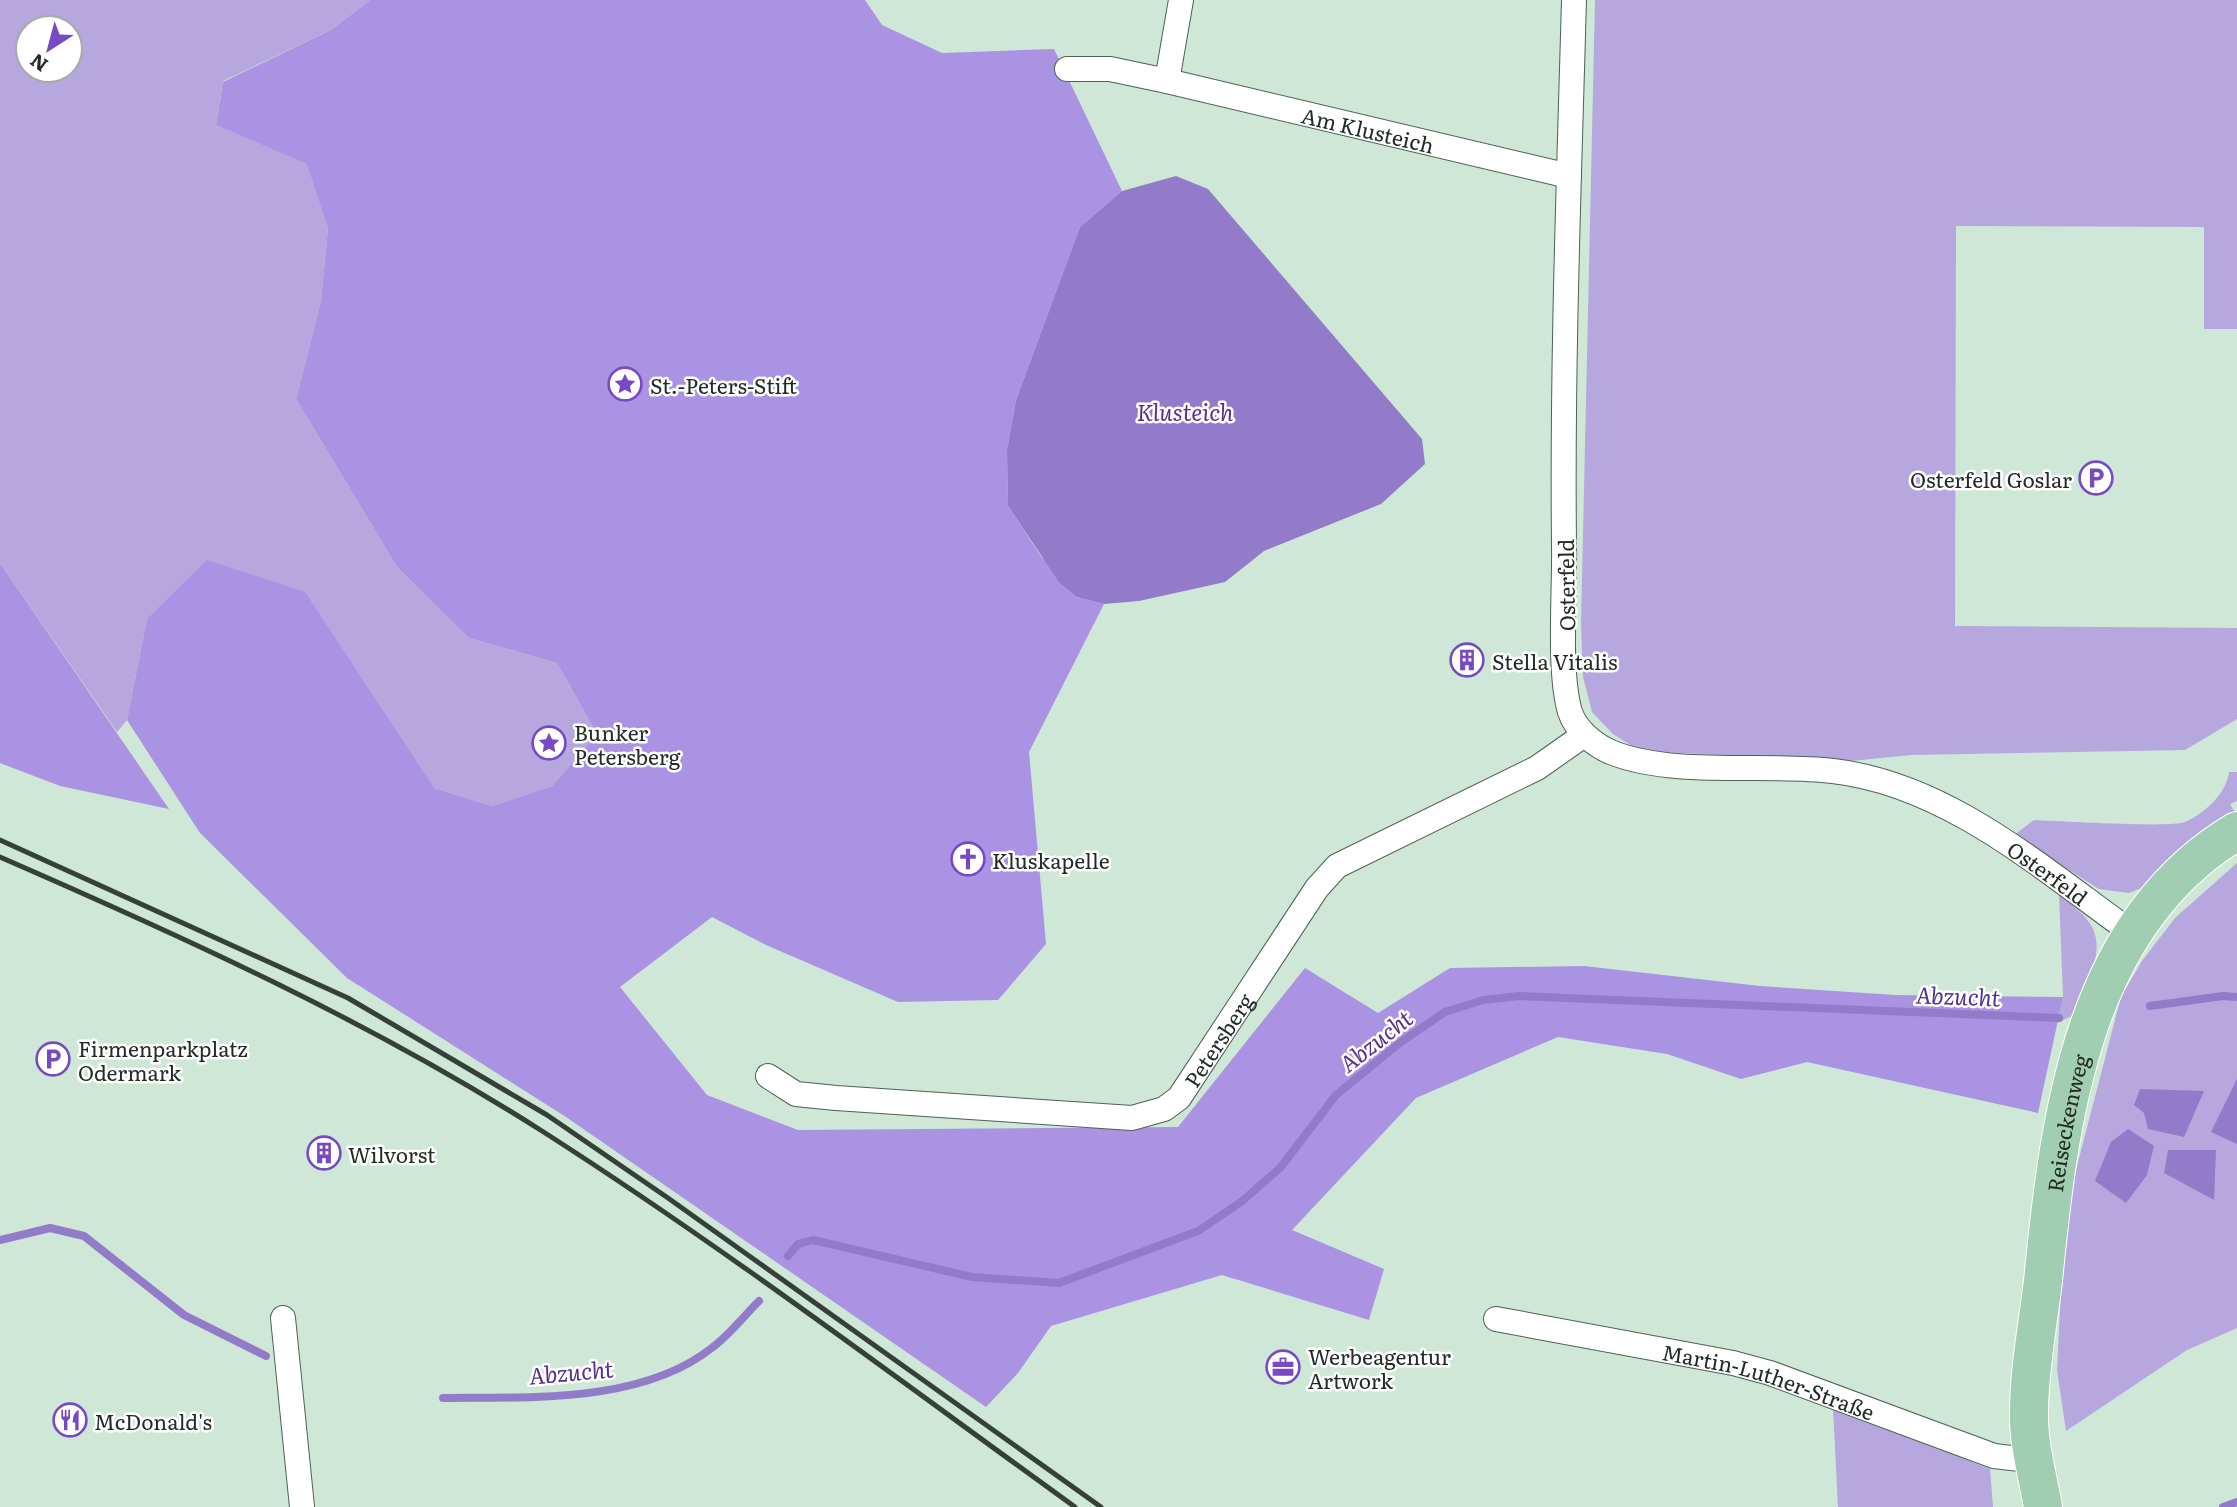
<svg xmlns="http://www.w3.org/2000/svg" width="2237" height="1507" font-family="Literata,serif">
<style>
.green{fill:#b6a7df;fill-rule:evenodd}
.forest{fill:#ab93e3}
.water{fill:#927bc8}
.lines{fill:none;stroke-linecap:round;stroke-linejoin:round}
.stream{stroke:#927bc8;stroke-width:8}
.minor-casing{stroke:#4d6154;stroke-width:26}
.primary-casing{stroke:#fff;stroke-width:40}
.minor{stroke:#fff;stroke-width:24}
.primary{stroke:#a1ceb3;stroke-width:38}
.rail{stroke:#354039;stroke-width:5}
.labels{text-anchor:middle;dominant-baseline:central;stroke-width:5;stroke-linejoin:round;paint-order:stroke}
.street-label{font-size:21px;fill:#222b25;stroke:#fff}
.poi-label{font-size:21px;fill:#222b25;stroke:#fff;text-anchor:start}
.water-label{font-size:23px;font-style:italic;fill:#55328f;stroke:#fff}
</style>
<rect width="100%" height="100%" fill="#cee7d6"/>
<path class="green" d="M0,0H370L331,30L223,81L216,125L308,164L328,228L321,301L296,399L397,567L469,638L557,663L597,734L552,786L492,806L434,788L147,619L127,720L117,732L0,563ZM28,28H70V70H28Z
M1595,0H2237V329H2204V227L1956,226L1955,626L2237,628V719L2185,750L1911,755L1851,761L1640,751L1613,734L1592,712L1583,677L1581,624Z
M2229,772H2237V801L2230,804L2236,814L2152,884L2129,893L2099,889L2014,835L2034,820C2057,821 2173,828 2185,822C2204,814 2227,793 2229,772Z
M2237,863V1328L2187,1350L2066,1431L2057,1370L2065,1212L2121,997L2142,961L2175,918Z
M2059,895C2069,903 2081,911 2088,921C2110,948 2084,988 2074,1015L2057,1023L2063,997Z
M1833,1407L1990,1469L1993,1507H1838Z"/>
<path class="forest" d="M370,0H865L882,25L942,53L1054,49L1122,191L1080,227L1016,400L1007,450L1008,506L1040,555L1077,597L1104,604L1029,752L1046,944L998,1000L898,1002L766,945L712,917L620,987L707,1095L798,1130L1178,1127L1305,968L1378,1013L1450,968L1584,966L1760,986L1895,995L2063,997L2038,1113L1807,1062L1741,1079L1667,1054L1558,1037L1416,1098L1292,1230L1384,1269L1369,1320L1222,1275L1051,1326L1018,1373L986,1407L566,1117L347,978L200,833L127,720L147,619L207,560L305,592L434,788L492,806L552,786L597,734L557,663L469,638L397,567L296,399L321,301L328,228L307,164L216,125L223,82L331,30Z
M0,563L169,809L60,786L0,763Z"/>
<path class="water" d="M1176,176L1208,189L1422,439L1425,464L1381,504L1264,551L1225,582L1139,601L1104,604L1077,597L1059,582L1008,506L1007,450L1016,400L1080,227L1122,191Z
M2237,1079V1144L2211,1132Z
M2140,1089L2204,1091L2184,1137L2148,1129L2144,1113L2134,1105Z
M2128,1129L2154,1146L2147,1175L2126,1203L2095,1181L2111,1142Z
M2168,1150H2216L2214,1200L2164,1173Z"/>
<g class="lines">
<path class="stream" d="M2150,1006L2223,996L2237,997
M0,1240L50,1228L84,1236L184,1315L266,1356
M788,1256L798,1244L813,1240L972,1277L1059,1283L1198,1231L1241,1202L1280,1168L1336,1095L1401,1042L1445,1012L1483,1000L1519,996L2059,1018
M443,1398C529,1397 642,1404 713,1347C730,1334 744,1316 759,1301
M2223,1507L2237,1502"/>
<defs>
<g id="minor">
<path id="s1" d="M1574,0C1569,181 1562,363 1564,545C1565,590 1558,671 1570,712C1576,730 1595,746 1613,753C1676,777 1765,763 1833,771C1947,784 2041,868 2131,932"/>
<path id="s2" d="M1067,69H1110L1167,81L1569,176"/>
<path d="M1167,81L1181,0"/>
<path id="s3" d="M768,1076L796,1094L836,1098L1132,1118L1164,1109L1179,1098L1317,888L1337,866L1537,768L1584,735"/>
<path d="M283,1318L302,1507"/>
<path id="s4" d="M1496,1319L1733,1363L1770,1373L1994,1456L2036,1461"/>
</g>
<g id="primary">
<path id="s5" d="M2043,1507C2038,1477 2028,1443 2029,1412C2029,1369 2038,1324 2043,1281C2059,1118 2082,923 2237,831"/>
</g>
</defs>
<use href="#minor" class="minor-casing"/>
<use href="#primary" class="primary-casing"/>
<use href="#minor" class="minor"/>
<use href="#primary" class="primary"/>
<path class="rail" d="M0,840L348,998L547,1115L668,1198L1101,1507
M0,857C186,938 371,1022 542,1131C725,1248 899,1380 1075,1507"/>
</g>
<defs>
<symbol id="sight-ring" viewBox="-11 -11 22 22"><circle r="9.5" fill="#fff" stroke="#774ac3" stroke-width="1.5"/><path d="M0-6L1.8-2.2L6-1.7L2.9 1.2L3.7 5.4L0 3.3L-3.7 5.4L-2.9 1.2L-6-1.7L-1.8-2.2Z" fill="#774ac3"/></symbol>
<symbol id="parking-ring" viewBox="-11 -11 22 22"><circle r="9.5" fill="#fff" stroke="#774ac3" stroke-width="1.5"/><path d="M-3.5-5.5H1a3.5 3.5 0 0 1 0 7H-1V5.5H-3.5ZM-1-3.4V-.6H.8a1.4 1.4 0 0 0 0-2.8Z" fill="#774ac3"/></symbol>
<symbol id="building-ring" viewBox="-11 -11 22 22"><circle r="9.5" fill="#fff" stroke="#774ac3" stroke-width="1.5"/><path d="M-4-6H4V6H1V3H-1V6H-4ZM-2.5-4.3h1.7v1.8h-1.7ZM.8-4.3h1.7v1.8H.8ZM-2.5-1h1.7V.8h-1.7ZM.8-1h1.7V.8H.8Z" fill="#774ac3"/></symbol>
<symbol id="church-ring" viewBox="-11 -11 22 22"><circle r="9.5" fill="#fff" stroke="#774ac3" stroke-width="1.5"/><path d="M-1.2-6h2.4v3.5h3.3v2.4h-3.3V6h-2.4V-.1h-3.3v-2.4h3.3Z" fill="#774ac3"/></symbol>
<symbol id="office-ring" viewBox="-11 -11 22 22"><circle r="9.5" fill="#fff" stroke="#774ac3" stroke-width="1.5"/><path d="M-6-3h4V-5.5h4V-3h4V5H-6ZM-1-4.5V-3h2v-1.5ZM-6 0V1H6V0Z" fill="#774ac3"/></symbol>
<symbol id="restaurant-ring" viewBox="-11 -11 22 22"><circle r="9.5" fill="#fff" stroke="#774ac3" stroke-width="1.5"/><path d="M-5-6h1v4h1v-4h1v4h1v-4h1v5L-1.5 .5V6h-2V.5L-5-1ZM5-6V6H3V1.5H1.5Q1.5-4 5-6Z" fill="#774ac3"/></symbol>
</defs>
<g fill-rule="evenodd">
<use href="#sight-ring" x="606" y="365" width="38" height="38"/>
<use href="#parking-ring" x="2077" y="459" width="38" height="38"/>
<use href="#building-ring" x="1448" y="641" width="38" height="38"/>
<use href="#sight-ring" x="530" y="724" width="38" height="38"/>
<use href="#church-ring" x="949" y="840" width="38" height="38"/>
<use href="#parking-ring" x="34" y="1040" width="38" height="38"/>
<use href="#building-ring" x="305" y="1134" width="38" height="38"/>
<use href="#office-ring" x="1264" y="1348" width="38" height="38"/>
<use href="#restaurant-ring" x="51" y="1401" width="38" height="38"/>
</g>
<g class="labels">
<g class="street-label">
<text stroke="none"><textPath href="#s2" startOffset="308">Am Klusteich</textPath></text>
<text transform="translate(1565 585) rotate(-91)">Osterfeld</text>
<text stroke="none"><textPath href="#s1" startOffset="1236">Osterfeld</textPath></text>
<text stroke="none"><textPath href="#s3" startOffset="492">Petersberg</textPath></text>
<text stroke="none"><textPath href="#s5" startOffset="388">Reiseckenweg</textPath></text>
<text stroke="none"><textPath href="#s4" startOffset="280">Martin-Luther-Straße</textPath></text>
</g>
<g class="poi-label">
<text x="650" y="384">St.-Peters-Stift</text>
<text x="2072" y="478" text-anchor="end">Osterfeld Goslar</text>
<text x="1492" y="660">Stella Vitalis</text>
<text x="574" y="731">Bunker<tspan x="574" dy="24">Petersberg</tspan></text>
<text x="992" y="859">Kluskapelle</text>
<text x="78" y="1047">Firmenparkplatz<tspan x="78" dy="24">Odermark</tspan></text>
<text x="348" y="1153">Wilvorst</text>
<text x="1308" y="1355">Werbeagentur<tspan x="1308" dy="24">Artwork</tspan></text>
<text x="94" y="1420">McDonald's</text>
</g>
<g class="water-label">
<text x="1185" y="411">Klusteich</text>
<text transform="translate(1958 995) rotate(2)">Abzucht</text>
<text transform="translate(1375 1040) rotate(-38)">Abzucht</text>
<text transform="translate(571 1371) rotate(-5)">Abzucht</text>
</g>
</g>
<g transform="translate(49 49) rotate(216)"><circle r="33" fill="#ffffff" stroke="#a7aaa8" stroke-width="2"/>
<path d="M0-5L12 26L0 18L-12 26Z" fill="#774ac3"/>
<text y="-10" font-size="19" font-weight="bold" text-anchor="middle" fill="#222b25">N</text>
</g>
</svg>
